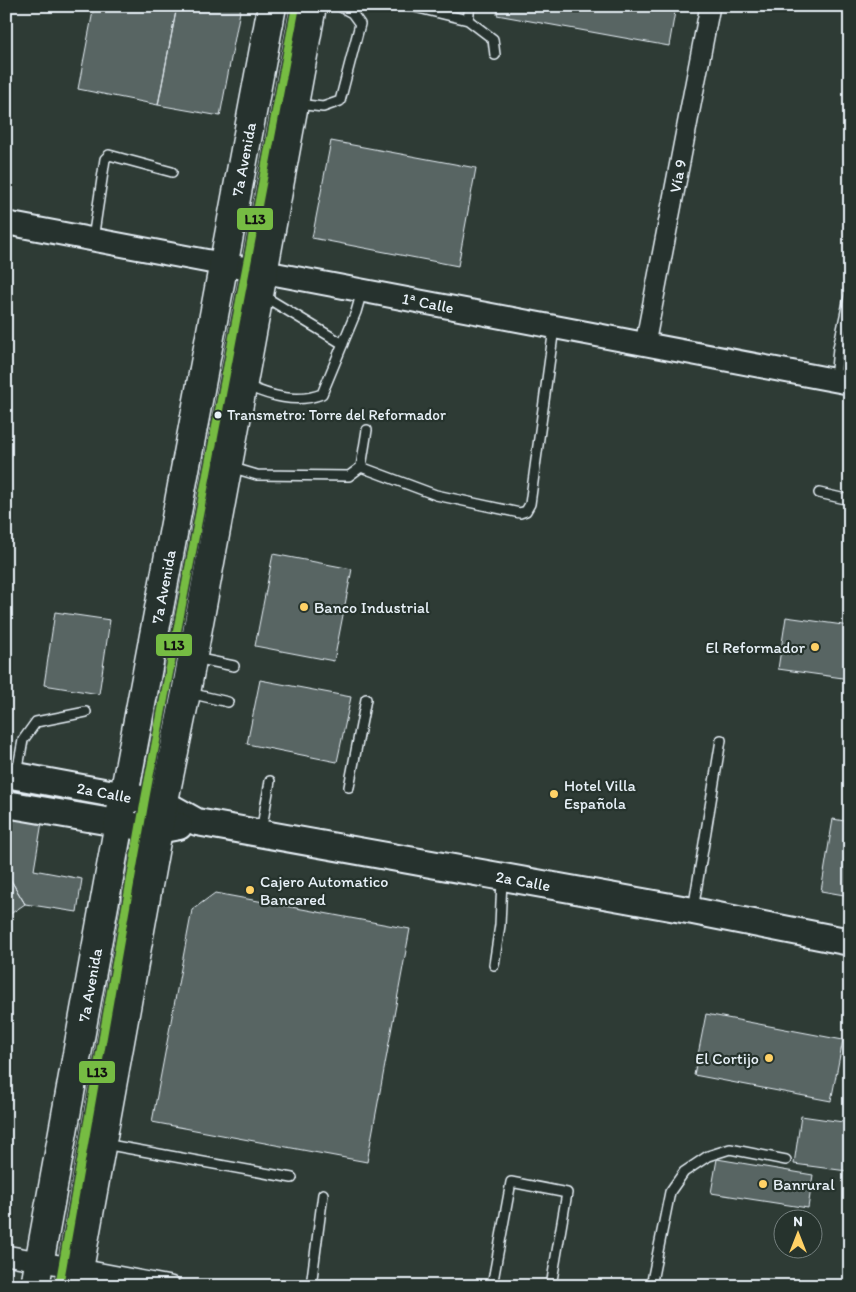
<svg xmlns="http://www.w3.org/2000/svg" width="856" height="1292" font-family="Itim,sans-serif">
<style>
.building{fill:#596563;stroke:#e8f1f8}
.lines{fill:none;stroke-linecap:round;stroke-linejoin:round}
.service-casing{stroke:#e8f1f8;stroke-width:12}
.minor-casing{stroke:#e8f1f8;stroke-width:22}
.tertiary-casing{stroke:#e8f1f8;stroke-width:26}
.secondary-casing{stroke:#e8f1f8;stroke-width:30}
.primary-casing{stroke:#e8f1f8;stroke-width:31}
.service{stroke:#26332d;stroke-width:9}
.minor{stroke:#26332d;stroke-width:19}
.tertiary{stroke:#26332d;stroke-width:22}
.secondary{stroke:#26332d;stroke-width:26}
.primary{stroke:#26332d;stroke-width:28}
.bus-1-casing{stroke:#26332d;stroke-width:11}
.bus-1{stroke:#76bc43;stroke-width:8}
.bus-dot{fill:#e8f1f8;stroke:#26332d;stroke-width:2}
.poi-dot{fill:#ffd166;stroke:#26332d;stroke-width:2}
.labels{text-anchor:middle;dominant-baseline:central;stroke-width:4.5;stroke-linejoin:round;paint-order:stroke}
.bus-label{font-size:15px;fill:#e8f1f8;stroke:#26332d;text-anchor:start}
.street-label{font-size:16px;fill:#e8f1f8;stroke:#26332d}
.poi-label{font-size:16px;fill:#e8f1f8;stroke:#26332d;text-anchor:start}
.line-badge{stroke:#26332d;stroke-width:2}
.pale-badge-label{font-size:14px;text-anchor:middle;font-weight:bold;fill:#111}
</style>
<rect width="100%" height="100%" fill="#2e3b35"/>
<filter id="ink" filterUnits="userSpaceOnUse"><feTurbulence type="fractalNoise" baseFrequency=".02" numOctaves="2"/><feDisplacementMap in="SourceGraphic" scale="10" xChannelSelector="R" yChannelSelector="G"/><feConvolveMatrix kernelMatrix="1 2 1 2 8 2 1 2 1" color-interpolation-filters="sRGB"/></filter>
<g filter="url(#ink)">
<path class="building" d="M94,6H177L158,105L78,89Z
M177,6H241L220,116L158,105Z
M498,6H676L669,46L497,15Z
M331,141L476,168L458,266L312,238Z
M273,554L352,569L334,661L255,646Z
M55,612L110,620L99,694L44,685Z
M786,617L850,626V679L778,669Z
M260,680L351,697L337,762L247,744Z
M10,817L42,822L34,870L82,879L77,912L25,904L6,872V839Z
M833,819L850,822V896L821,891Z
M6,872L25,904L6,917Z
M215,893L410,929L367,1162L152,1122L192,910Z
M706,1014L843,1040L831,1101L694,1075Z
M801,1116L850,1123L847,1171L794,1164Z
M717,1159L813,1175L808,1208L711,1193Z"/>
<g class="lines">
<defs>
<path id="service" d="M410,6L468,20L493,39L495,55
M468,20L470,6
M297,104L323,107L340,101L360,24L352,13L339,6
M93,239L105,159L109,155L172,172
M262,295L343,344
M835,380L838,348L850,293
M245,385C270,396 296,404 322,394L356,312L362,291
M230,467L257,475L349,476L361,467L367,430
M361,467L436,495L520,513L526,511L530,504L554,328
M819,493L850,500
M195,658L234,666
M189,693L228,702
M17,773L23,740L36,722L86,712
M349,787L366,699
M261,832L270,781
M693,910L721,740
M494,965L500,925L502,880
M104,1144L292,1178
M59,1286L145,799L296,6
M311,1286L323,1194
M492,1286L511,1182L567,1193L551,1286
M651,1286L670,1192L684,1172L708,1156L730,1149L786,1160"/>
<g id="minor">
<path id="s1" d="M645,344L710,6"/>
<path d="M6,1255L170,1286"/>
</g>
<path id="tertiary" d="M6,223L850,383"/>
<g id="secondary">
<path id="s2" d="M6,774L163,803L197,822L693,911L850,942"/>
<path d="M6,804L158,830L179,826"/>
</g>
<g id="primary">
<path id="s3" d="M35,1286L124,795L272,6"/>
<path d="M76,1286L158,830L186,693L312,6"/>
</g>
</defs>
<use href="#service" class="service-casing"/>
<use href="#minor" class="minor-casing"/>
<use href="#tertiary" class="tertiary-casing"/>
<use href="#secondary" class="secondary-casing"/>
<use href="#primary" class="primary-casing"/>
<use href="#service" class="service"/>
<use href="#minor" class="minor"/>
<use href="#tertiary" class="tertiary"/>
<use href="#secondary" class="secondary"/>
<use href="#primary" class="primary"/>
<defs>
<path id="bus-1" d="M59,1286L145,799L296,6"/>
</defs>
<use href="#bus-1" class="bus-1-casing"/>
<use href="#bus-1" class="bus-1"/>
</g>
</g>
<circle class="bus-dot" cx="218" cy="415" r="4.5"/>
<g class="poi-dot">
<circle cx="304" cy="607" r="5"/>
<circle cx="815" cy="647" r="5"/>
<circle cx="554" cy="794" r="5"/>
<circle cx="250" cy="890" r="5"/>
<circle cx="769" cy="1058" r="5"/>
<circle cx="763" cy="1184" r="5"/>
</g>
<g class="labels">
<g class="bus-label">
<text x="227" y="415">Transmetro: Torre del Reformador</text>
</g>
<g class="street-label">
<text stroke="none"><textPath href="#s3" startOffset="1146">7a Avenida</textPath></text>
<text stroke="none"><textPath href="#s1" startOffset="171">Vía 9</textPath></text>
<text transform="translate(428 303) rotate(11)">1ª Calle</text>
<text stroke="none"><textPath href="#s3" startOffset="711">7a Avenida</textPath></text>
<text stroke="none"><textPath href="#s2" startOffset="100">2a Calle</textPath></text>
<text stroke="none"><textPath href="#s2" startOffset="530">2a Calle</textPath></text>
<text stroke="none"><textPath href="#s3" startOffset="306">7a Avenida</textPath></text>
</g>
<g class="poi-label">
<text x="314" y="607">Banco Industrial</text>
<text x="805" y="647" text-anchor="end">El Reformador</text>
<text x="564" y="785">Hotel Villa<tspan x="564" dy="18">Española</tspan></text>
<text x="260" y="881">Cajero Automatico<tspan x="260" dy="18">Bancared</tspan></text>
<text x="759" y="1058" text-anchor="end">El Cortijo</text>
<text x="773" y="1184">Banrural</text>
</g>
</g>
<g class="line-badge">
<rect x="236" y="207" width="38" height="24" rx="5" fill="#76bc43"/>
<rect x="155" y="633" width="38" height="24" rx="5" fill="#76bc43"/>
<rect x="78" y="1060" width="38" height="24" rx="5" fill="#76bc43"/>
</g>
<g class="pale-badge-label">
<text x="255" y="224">L13</text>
<text x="174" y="650">L13</text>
<text x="97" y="1077">L13</text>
</g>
<rect width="856" height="1292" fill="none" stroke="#26332d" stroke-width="25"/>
<rect x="12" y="12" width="831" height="1267" fill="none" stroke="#e8f1f8" stroke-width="2" filter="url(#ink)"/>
<g transform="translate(798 1234)"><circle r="24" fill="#26332d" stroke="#747f7e"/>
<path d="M0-4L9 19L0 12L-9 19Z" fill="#ffd166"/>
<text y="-8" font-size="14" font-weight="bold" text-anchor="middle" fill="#e8f1f8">N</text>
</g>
</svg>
